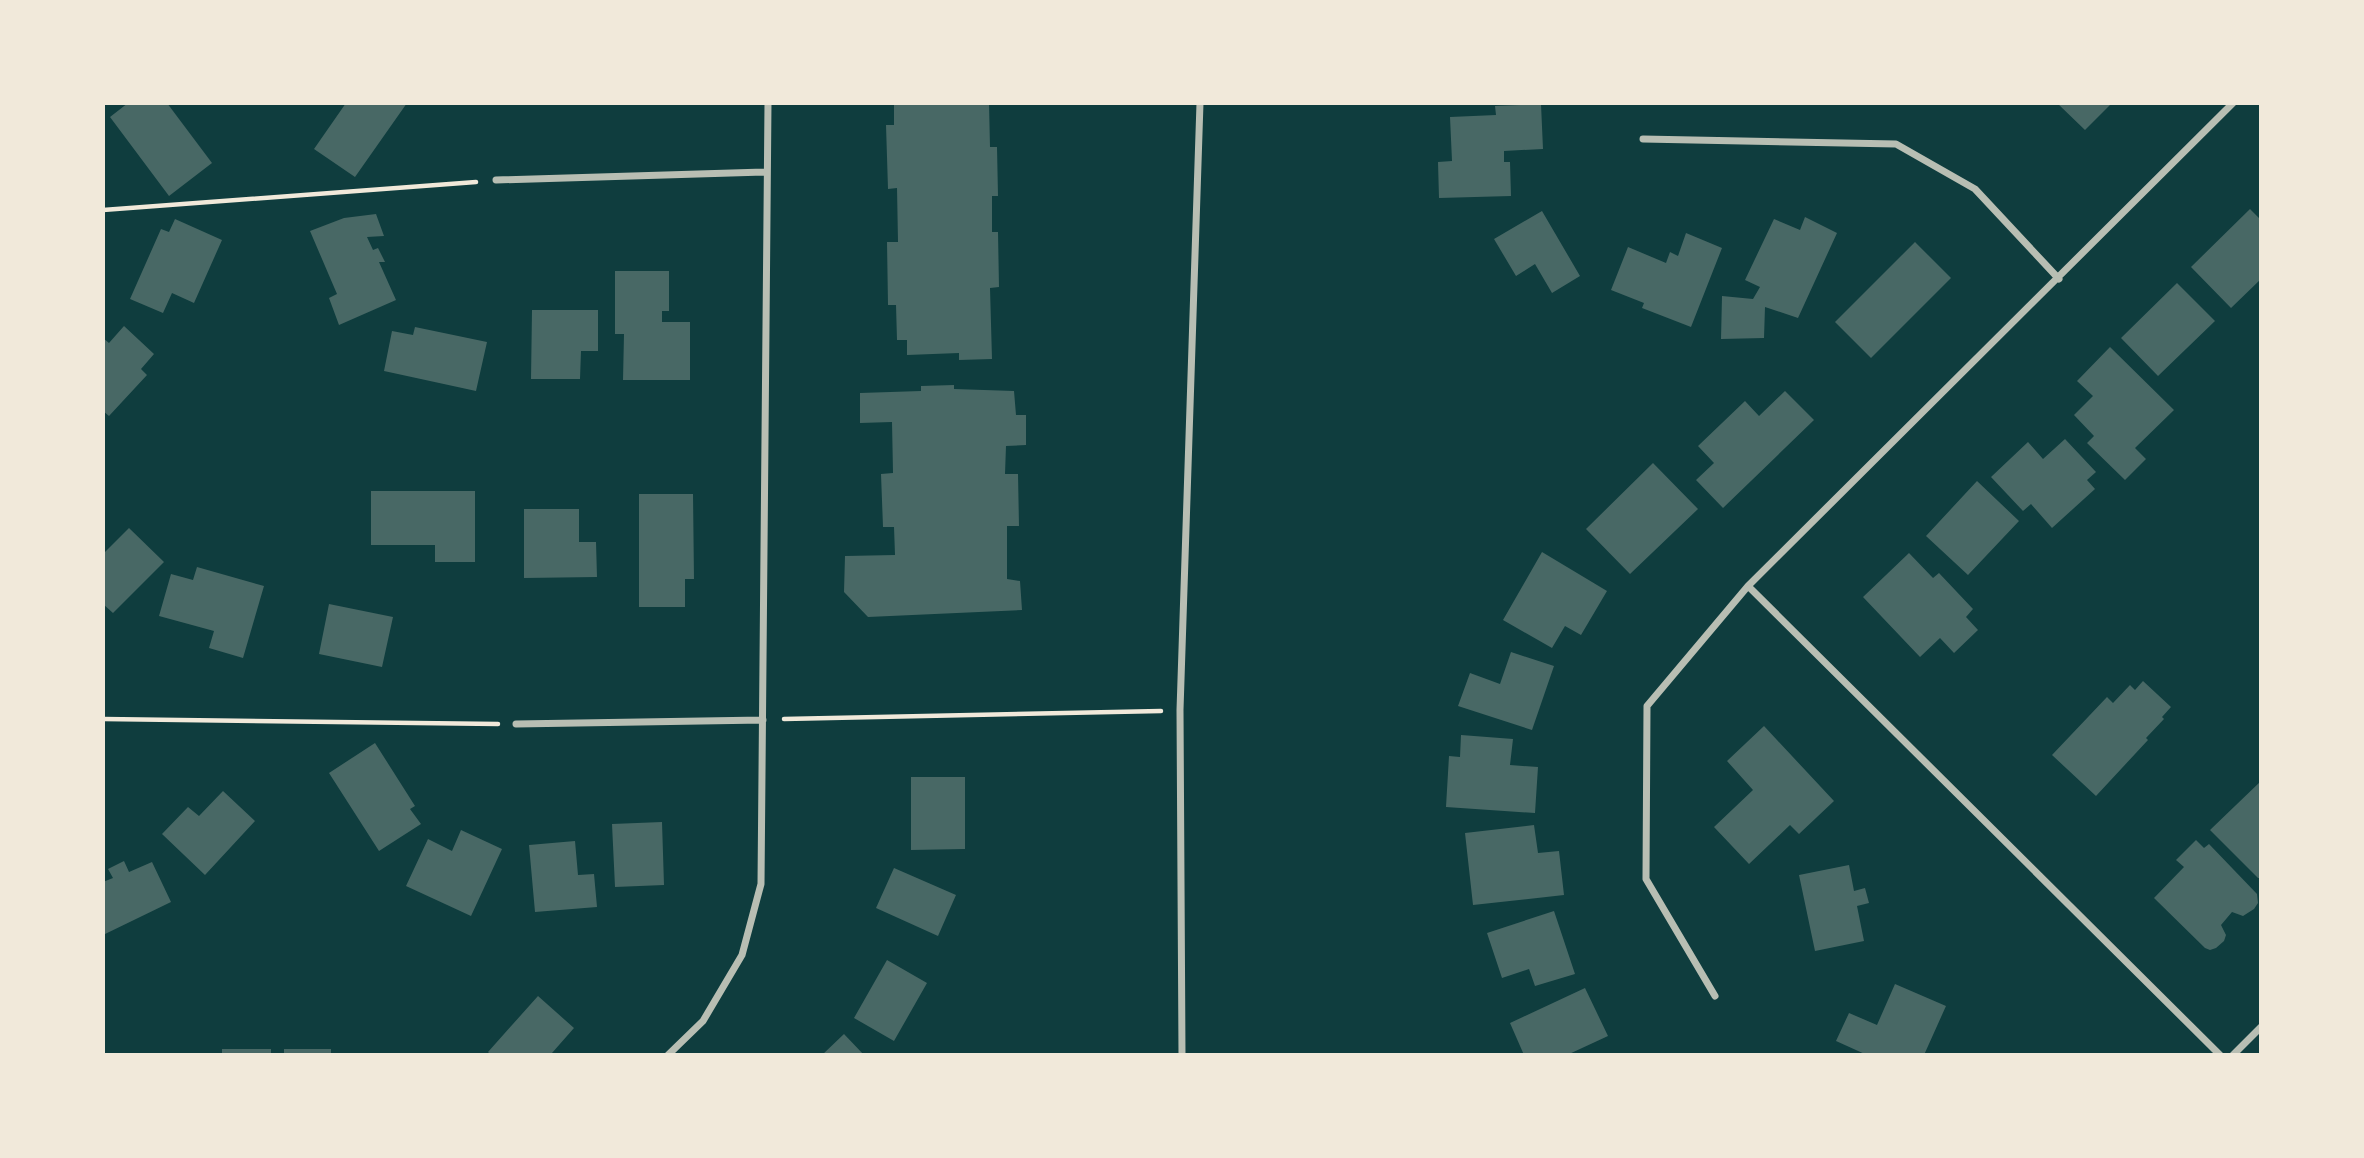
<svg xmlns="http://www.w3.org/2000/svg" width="2364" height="1158" font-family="'Source Sans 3',sans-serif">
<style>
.building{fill:#486865}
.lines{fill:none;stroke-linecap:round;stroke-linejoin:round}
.path{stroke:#f1e9da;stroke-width:4.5}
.minor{stroke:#b8beb3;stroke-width:7}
</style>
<rect width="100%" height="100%" fill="#0f3d3e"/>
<path class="building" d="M128,103H167L212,163L169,196L110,117Z
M346,103H407L355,177L314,149Z
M894,103H989L990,147H997L998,196H992V232H998L999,287L990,288L992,359L959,360V353L907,355V340H897L896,305H888L887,242H898L897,188L888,189L886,125H894Z
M2057,103H2112L2085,130Z
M1541,104L1543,149L1504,151V162H1510L1511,196L1439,198L1438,162L1452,161L1450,117L1496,115L1495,106Z
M2250,209L2261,220V279L2231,308L2191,267Z
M1542,211L1580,276L1552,293L1535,264L1516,276L1494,239Z
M376,214L384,236L367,237L373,250L378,248L385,262H379L396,300L339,325L329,298L337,294L310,231L344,218Z
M1805,217L1837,233L1798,318L1765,307L1764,338L1721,339L1722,296L1753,299L1760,287L1745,280L1774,219L1800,230Z
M175,219L222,240L194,303L172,293L163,313L130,299L161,229L169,232Z
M1686,233L1722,248L1691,327L1642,308L1644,303L1611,290L1628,247L1666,263L1670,252L1678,256Z
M1915,242L1951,278L1871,358L1835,322Z
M615,271H669V311H662V322H690V380H623L624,334H615Z
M2177,283L2215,321L2158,376L2121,338Z
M532,310H598V351H581L580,379H531Z
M124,326L154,354L141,369L147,375L109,416L103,411V338L109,343Z
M415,327L487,342L476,391L384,371L392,331L413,335Z
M2110,347L2174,410L2135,448L2146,459L2125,480L2087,443L2094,436L2074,415L2093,396L2077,381Z
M954,385V389L1014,391L1016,415H1026V445L1006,446L1005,474H1018L1019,526H1007V579L1020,581L1022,610L868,617L844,592L845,556L895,555L894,527H883L881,474L893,473L892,422L860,423V393L921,391V386Z
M1785,391L1814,420L1723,508L1696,480L1714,463L1698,446L1745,401L1759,416Z
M2065,439L2096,472L2087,480L2095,489L2052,528L2031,504L2023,511L1991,477L2028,442L2043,459Z
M1653,463L1698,509L1630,574L1586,529Z
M1977,481L2019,521L1968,575L1926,536Z
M371,491H475V562H435V545H371Z
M639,494H693L694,579H685V607H639Z
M524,509H579V542H596L597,577L524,578Z
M129,528L164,562L113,613L103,604V554Z
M1542,552L1607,591L1581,635L1565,626L1552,648L1503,620Z
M1909,553L1933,578L1939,573L1973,609L1966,617L1978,630L1954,653L1940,638L1920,657L1863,597Z
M197,567L264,586L243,658L209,648L214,631L159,616L171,574L193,580Z
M329,604L393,617L382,667L319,654Z
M1511,652L1554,666L1532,730L1458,706L1470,673L1500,684Z
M2143,681L2171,707L2162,717L2164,719L2146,738L2148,740L2096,796L2052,755L2107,697L2113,703L2130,685L2135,690Z
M1764,726L1834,801L1799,834L1790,825L1749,864L1714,827L1753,790L1727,761Z
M1461,735L1513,739L1510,765L1538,767L1535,813L1446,807L1449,756L1460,757Z
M375,743L415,806L410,809L421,824L379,851L329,773Z
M911,777H965V849L911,850Z
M2261,781V878H2258L2210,830Z
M223,791L255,821L205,875L162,834L188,807L199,816Z
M662,822L664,885L615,887L612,824Z
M1534,825L1538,853L1559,851L1564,895L1473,905L1465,833Z
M461,830L502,849L471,916L406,886L428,839L452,851Z
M2196,840L2204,848L2209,844L2257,894L2258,903L2254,909L2243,916L2232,912L2221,925L2226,935L2224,941L2216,948L2210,950L2205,948L2154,898L2184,867L2176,860Z
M575,841L578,875L594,874L597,907L535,912L529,845Z
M124,861L129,872L152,862L171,902L103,935V882L113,878L108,869Z
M1849,865L1854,891L1865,888L1869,903L1857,906L1864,941L1815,951L1799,875Z
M894,868L956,895L938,936L876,908Z
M1554,911L1575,974L1535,986L1529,969L1502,978L1487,933Z
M887,960L927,983L894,1041L854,1018Z
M1895,984L1946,1006L1924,1055H1867L1836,1041L1849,1013L1877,1025Z
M1585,988L1608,1036L1567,1055H1524L1510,1023Z
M538,996L574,1028L552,1053L555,1055H491L488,1052Z
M844,1034L864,1055H822Z
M222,1049H271V1055H222Z
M284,1049H331V1055H284Z"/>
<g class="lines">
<path class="path" d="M103,210L476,182
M103,719L498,724
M784,719L1161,711"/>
<path class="minor" d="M1643,139L1896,144L1975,189L2059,279
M496,180L767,172
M1748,586L2220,1055
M516,724L763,720
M1715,996L1646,879L1647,706L1748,586L2233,103
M668,1055L703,1021L742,955L761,884L768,103
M1182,1055L1180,710L1200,103
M2233,1055L2261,1027"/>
</g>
<rect width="2364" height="1158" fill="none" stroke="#f1e9da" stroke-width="210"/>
</svg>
